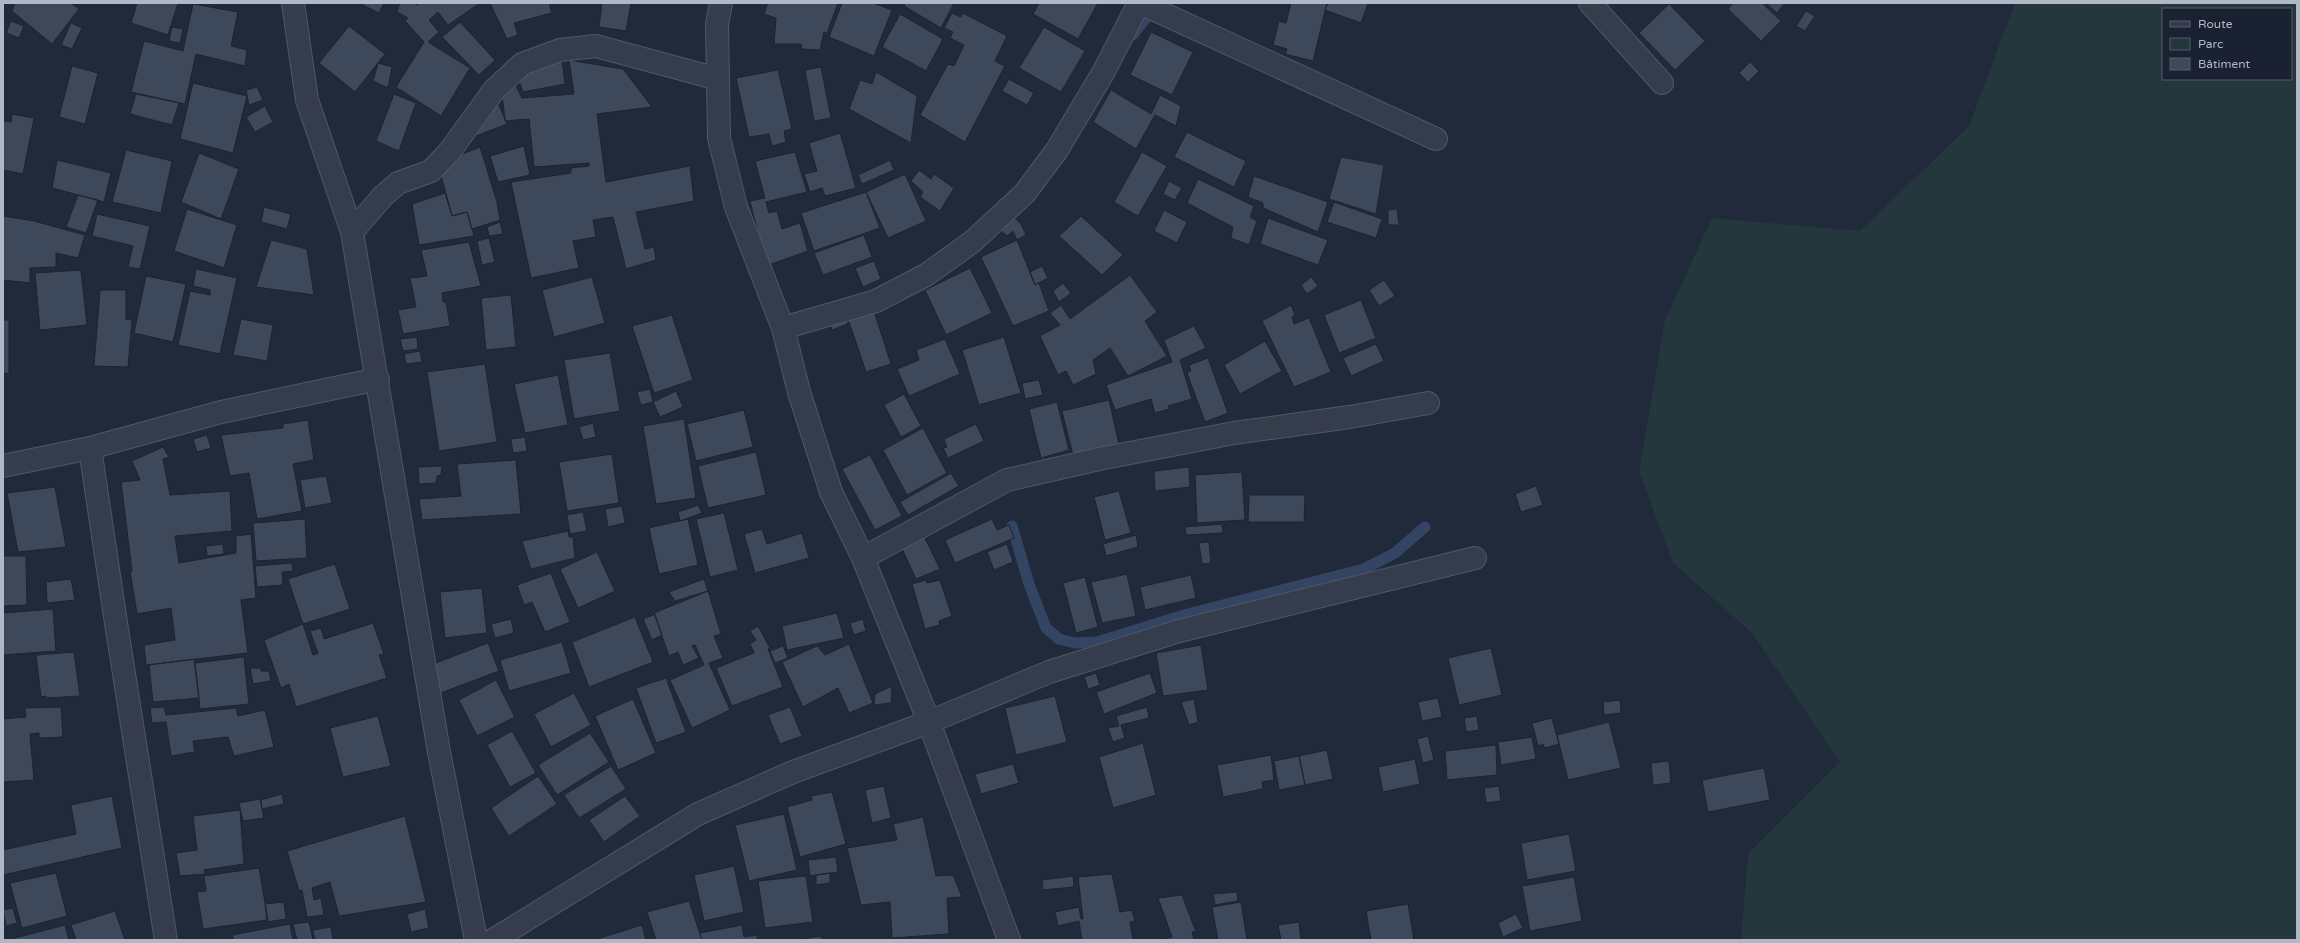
<svg xmlns="http://www.w3.org/2000/svg" width="2300" height="943" font-family="'Varela Round',sans-serif">
<style>
.green{fill:#23373c;fill-rule:evenodd}
.lines{fill:none;stroke-linecap:round;stroke-linejoin:round}
.stream{stroke:#344463;stroke-width:11}
.building{fill:#3d485b;stroke:#1c2332}
.minor-casing{stroke:#505766;stroke-width:24}
.minor{stroke:#353c4b;stroke-width:22}
</style>
<rect width="100%" height="100%" fill="#212a3b"/>
<path class="green" d="M2015,3H2297V940H1741L1748,854L1840,762L1752,633L1673,563L1639,472L1665,320L1712,218L1860,231L1969,126ZM2163,9H2291V79H2163Z"/>
<g class="lines">
<path class="stream" d="M1133,35L1149,14
M1012,526L1029,584L1046,628L1059,639L1075,643L1097,642L1184,615L1364,569L1395,553L1425,527"/>
</g>
<path class="building" d="M15,3H71L79,9L52,44L12,11Z
M137,3H178L168,35L131,23Z
M359,3H384L379,13Z
M400,3H414L417,5L419,3H480L448,25L438,12L429,20L439,32L428,42L470,68L441,116L396,87L424,42L405,21L408,18L397,12Z
M490,3H549L552,13L514,23L518,35L507,39Z
M602,3H631L626,31L599,27Z
M768,3H838L827,33L824,32L820,50L802,49L801,44H774L776,18L764,14Z
M842,3H873L892,10L874,56L829,37Z
M905,3H954L941,28L904,6Z
M1039,3H1098L1078,39L1033,14Z
M1291,3H1327L1313,61L1285,54L1287,49L1273,45L1279,21L1286,23Z
M1328,3H1365L1368,4L1361,23L1325,10Z
M1733,3H1762L1781,21L1761,41L1728,9Z
M1766,3H1785L1777,13Z
M193,4L238,12L231,46L247,50L245,66L196,54L185,104L131,92L144,41L183,51Z
M1669,4L1705,41L1675,70L1639,33Z
M1806,11L1815,16L1805,31L1796,26Z
M952,13L961,17L963,13L1007,36L995,61L1005,66L965,142L920,115L948,64L954,66L964,45L950,38L953,32L944,28Z
M900,14L943,39L926,71L882,47Z
M11,21L24,26L19,38L6,33Z
M460,22L495,60L479,75L442,37Z
M71,23L82,28L72,49L61,45Z
M349,26L385,54L355,92L319,63Z
M172,27L183,29L180,43L169,41Z
M1044,27L1085,51L1061,92L1019,68Z
M1151,32L1193,52L1172,95L1130,75Z
M562,60L565,84L523,92L517,75Z
M569,60L623,69L652,107L597,114L606,182L690,166L694,201L636,212L645,249L654,247L656,260L626,269L613,217L593,220L596,237L573,241L579,268L531,278L511,182L571,173V168L589,166V163L534,167L529,119L505,121L503,102L498,92L512,78L522,98L574,94Z
M1750,62L1759,71L1748,82L1739,73Z
M378,63L392,67L388,88L373,81Z
M72,66L98,73L85,124L59,117Z
M821,67L831,118L814,121L805,70Z
M778,70L792,129L784,131L786,142L772,146L769,134L749,137L736,78Z
M876,72L917,96L911,143L849,109L860,80L872,84Z
M1009,79L1034,93L1027,105L1002,91Z
M193,83L247,96L233,153L180,139Z
M257,87L263,100L249,105L246,90Z
M1111,90L1151,114L1160,95L1181,106L1176,126L1155,115L1136,149L1093,122Z
M136,94L179,103L172,125L130,114Z
M394,94L416,103L399,151L376,141Z
M495,96L507,124L476,136L472,121Z
M265,106L273,122L255,132L246,117Z
M12,114L34,118L23,174L3,170V121L11,122Z
M1187,132L1246,161L1234,187L1174,157Z
M840,133L856,188L825,196L822,188L810,192L804,174L817,171L809,143Z
M524,146L530,175L498,182L490,156Z
M480,147L497,202L500,220L472,229L467,212L452,216L438,164Z
M126,150L172,161L161,213L112,202Z
M795,152L807,192L766,202L769,213L777,211L782,229L800,223L808,251L766,266L750,201L765,198L755,161Z
M1142,152L1167,166L1138,216L1114,202Z
M199,153L239,169L221,219L181,202Z
M1341,157L1384,165L1376,214L1329,199Z
M57,160L111,173L104,202L52,188Z
M890,160L894,170L862,184L858,175Z
M919,170L931,179L934,174L954,188L940,211L920,197L923,192L911,181Z
M905,174L926,221L888,238L866,192Z
M1254,176L1328,202L1318,232L1263,208V203L1248,197Z
M1198,179L1254,206L1250,217L1257,221L1249,245L1231,238L1233,227L1187,203Z
M1169,181L1182,188L1175,200L1163,194Z
M866,192L880,228L814,251L801,213Z
M445,193L452,216L467,212L474,236L419,245L412,204Z
M78,195L98,200L86,233L66,227Z
M1334,202L1382,219L1376,238L1327,222Z
M264,207L291,214L287,229L261,222Z
M187,209L237,225L224,268L174,251Z
M1397,209L1399,225H1388V210Z
M1164,210L1187,222L1177,243L1154,231Z
M97,214L150,226L140,269L128,267L133,246L92,236Z
M3,216L34,221L85,235L78,258L56,253V267L30,268V283L3,280Z
M1081,216L1123,255L1102,275L1059,236Z
M1014,217L1021,224L1026,235L1017,240L1013,231L1007,236L1000,230Z
M1268,218L1328,240L1318,265L1260,244Z
M500,222L503,234L489,236L487,227Z
M864,235L872,257L823,275L814,253Z
M489,238L495,262L482,265L477,241Z
M271,240L307,249L314,295L256,287Z
M1017,240L1035,285L1039,283L1049,311L1013,326L981,257Z
M469,242L481,286L442,293L443,302H446L450,326L403,334L398,310L416,307L410,278L427,276L421,250Z
M874,261L881,279L863,287L855,268Z
M1042,266L1048,278L1035,285L1030,272Z
M970,268L992,313L946,335L925,290Z
M196,269L237,278L220,354L178,345L190,291L210,295V290L193,286Z
M81,270L87,325L40,330L35,273Z
M1130,275L1157,312L1145,321L1167,356L1128,376L1110,348L1093,360L1096,374L1073,385L1066,371L1058,375L1040,336L1060,325L1050,313L1061,305L1070,319Z
M146,276L186,284L173,342L134,333Z
M592,277L605,323L554,337L542,290Z
M1311,277L1318,286L1307,294L1301,285Z
M1384,280L1395,296L1379,306L1369,290Z
M1063,283L1071,293L1059,302L1053,291Z
M100,290H126V319L132,320L128,367L94,366Z
M511,295L516,347L486,350L481,298Z
M1361,300L1376,338L1339,353L1324,315Z
M1291,305L1295,315L1292,317L1294,324L1309,318L1331,372L1294,387L1262,321Z
M874,311L891,364L866,372L848,319Z
M845,312L848,324L832,330L828,319Z
M672,315L693,380L654,393L632,326Z
M241,319L273,325L267,361L233,355Z
M3,320H9V374L3,373Z
M1194,326L1206,348L1180,360L1192,399L1168,406L1169,409L1155,413L1151,399L1115,410L1106,385L1172,362L1164,340Z
M417,337L418,349L403,351L400,339Z
M1004,337L1021,393L979,405L962,350Z
M945,339L960,374L909,396L897,369L919,360L916,350Z
M1265,341L1282,371L1240,394L1224,365Z
M1376,344L1384,361L1351,376L1343,358Z
M420,351L422,362L406,364L404,354Z
M610,353L620,411L574,419L564,360Z
M1208,358L1228,413L1205,422L1187,373L1191,371L1189,365Z
M485,364L497,442L439,451L427,372Z
M558,375L568,425L525,433L514,384Z
M1039,380L1043,395L1025,399L1022,383Z
M650,389L653,402L641,405L637,392Z
M676,391L683,407L660,417L653,402Z
M904,394L921,426L901,437L884,405Z
M1109,400L1119,444L1073,455L1062,411Z
M1057,402L1069,450L1041,458L1029,409Z
M744,410L753,447L696,461L687,424Z
M684,419L696,498L656,504L643,426Z
M308,420L314,460L293,464L302,511L257,519L249,473L230,476L221,435L283,428V424Z
M593,423L596,437L583,440L579,427Z
M976,424L984,441L948,458L943,448L947,447L944,439Z
M923,428L947,473L907,495L883,450Z
M207,435L211,448L197,452L193,439Z
M525,437L527,451L513,453L511,439Z
M163,447L169,457L163,459L170,495L230,491L232,531L175,536L179,563L236,553V536L251,534L256,598L241,600L248,653L146,665L144,645L175,640L171,608L137,614L130,571H132L121,482L140,480L132,461Z
M756,452L766,495L708,508L698,466Z
M612,454L619,503L567,511L559,462Z
M870,455L902,516L875,530L842,469Z
M516,460L521,514L422,520L419,499L461,496L457,464Z
M442,466L441,475L437,476L436,483L419,484L418,467Z
M1189,467L1190,487L1155,491L1154,471Z
M1242,472L1245,520L1197,523L1195,475Z
M951,473L959,486L908,515L900,502Z
M326,476L332,503L305,508L300,480Z
M1536,486L1543,505L1521,512L1515,494Z
M55,487L66,547L18,552L7,493Z
M1119,491L1131,533L1105,540L1094,497Z
M1249,495H1305L1304,522H1248Z
M698,505L702,513L680,521L678,512Z
M622,506L625,523L608,527L605,509Z
M583,512L587,531L570,534L567,515Z
M724,513L738,570L710,577L696,519Z
M305,519L307,558L256,561L253,523Z
M688,519L698,565L659,574L649,528Z
M992,519L997,530L1009,525L1014,538L955,563L945,540Z
M1222,524L1223,533L1186,535L1185,527Z
M920,528L940,569L916,579L898,540Z
M762,529L767,544L802,533L809,558L755,573L744,534Z
M568,531L569,537H573L575,558L531,569L522,541Z
M1136,535L1138,547L1106,556L1103,544Z
M1209,542L1211,563L1202,564L1199,543Z
M223,544L224,554L207,556L206,546Z
M1007,544L1013,562L994,570L987,552Z
M597,552L615,591L578,608L560,569Z
M3,556H26L27,605L3,606Z
M292,563L293,571L282,572L283,585L257,587L255,566Z
M335,564L350,609L303,624L288,579Z
M551,573L570,622L545,632L532,602L524,605L517,585Z
M1127,574L1136,616L1102,623L1091,582Z
M1191,575L1196,598L1145,610L1140,587Z
M1085,577L1098,627L1076,633L1063,583Z
M71,579L75,600L47,603L46,582Z
M704,579L708,591L675,601L669,592Z
M926,580L927,583L940,580L952,616L939,621L940,625L925,629L912,584Z
M482,588L487,633L445,638L440,592Z
M708,591L721,634L714,636L723,658L709,663L730,710L692,728L670,680L704,665L695,645L692,646L699,658L683,665L678,652L669,656L654,613Z
M53,609L56,651L3,655V613Z
M837,613L844,638L787,650L782,626Z
M655,614L662,635L652,640L643,619Z
M635,617L653,662L589,687L572,642Z
M511,619L514,633L495,638L491,624Z
M863,619L866,631L854,635L850,623Z
M373,623L384,654L379,655L387,678L296,707L289,684L281,688L264,640L303,624L313,655L318,653L310,631L321,628L324,639Z
M758,626L770,648L768,649L783,687L732,706L716,668L754,653L750,644L756,640L750,631Z
M562,642L571,673L509,691L500,660Z
M488,643L499,671L438,694L428,666Z
M849,644L873,703L849,713L838,688L803,707L782,662L817,646L825,655Z
M1201,645L1208,690L1163,696L1156,653Z
M783,646L788,658L775,663L770,651Z
M1491,648L1502,695L1459,705L1448,658Z
M74,652L80,696L47,698L46,696L41,697L36,655Z
M244,657L249,704L200,709L195,663Z
M194,659L199,698L153,702L149,665Z
M250,668H261V671H269L271,681L253,684Z
M1096,673L1100,685L1088,689L1084,677Z
M1150,673L1157,693L1104,714L1096,692Z
M666,678L686,732L656,743L636,688Z
M496,680L515,717L477,736L459,700Z
M892,686L891,703L874,705L875,694Z
M574,693L591,725L551,747L534,714Z
M1055,696L1067,742L1016,755L1005,708Z
M1438,698L1442,717L1422,721L1418,702Z
M633,699L656,753L618,770L595,716Z
M1194,699L1198,722L1189,725L1181,702Z
M1620,700L1621,713L1604,715L1603,702Z
M61,707L63,737L39,738V733L30,734L34,780L3,782V719L26,717L25,708Z
M164,707L166,715L236,708L238,716L265,710L274,747L234,756L228,737L193,741L195,752L171,756L166,722L152,723L150,708Z
M790,707L802,736L780,744L768,715Z
M1147,707L1149,718L1121,725L1125,738L1113,742L1108,728L1119,726L1116,716Z
M378,716L391,766L343,777L330,728Z
M1477,716L1479,730L1466,732L1464,718Z
M1552,718L1559,744L1545,748L1543,744L1538,746L1532,723Z
M1609,722L1621,768L1568,780L1557,735Z
M512,731L536,773L510,787L487,745Z
M590,733L609,762L557,795L538,765Z
M1428,736L1434,760L1423,763L1417,739Z
M1532,737L1536,759L1501,765L1498,742Z
M1143,743L1156,795L1113,808L1099,757Z
M1496,745L1497,775L1447,780L1445,751Z
M1327,750L1333,779L1305,785L1299,756Z
M1271,755L1274,780L1262,782L1263,789L1223,797L1217,765Z
M1299,756L1305,785L1279,790L1274,761Z
M1415,759L1420,784L1383,792L1378,767Z
M1669,761L1671,783L1653,785L1651,763Z
M1013,764L1019,783L981,794L975,774Z
M611,766L626,789L579,818L564,795Z
M1764,768L1770,800L1708,812L1702,780Z
M538,776L557,804L509,836L491,808Z
M884,786L891,818L872,823L865,790Z
M1499,786L1501,801L1486,803L1484,788Z
M832,792L846,844L800,857L787,807L812,800L811,796Z
M282,794L284,804L262,809L261,800Z
M112,796L122,848L3,875V850L76,834L71,805Z
M625,796L640,816L604,842L589,820Z
M260,799L264,818L243,821L239,803Z
M240,810L244,864L204,870L205,874L180,876L176,853L197,850L193,816Z
M784,814L797,870L749,881L735,825Z
M405,816L426,902L339,916L330,882L312,888L314,900L321,898L324,915L307,917L302,890L299,891L287,851Z
M923,817L936,876L953,875L962,897L947,898L949,934L892,938L890,902L861,905L847,848L897,840L893,824Z
M1569,834L1576,871L1527,880L1521,843Z
M836,857L838,872L810,876L808,860Z
M734,866L744,912L704,921L694,875Z
M259,868L268,920L203,929L197,892L206,891L204,876Z
M56,873L67,916L22,928L10,883Z
M830,873V883L816,885V875Z
M1112,874L1120,912L1132,910L1135,921L1130,922L1133,940H1082L1079,921L1058,926L1055,912L1079,907L1081,919H1083L1078,877Z
M806,876L813,922L765,928L758,881Z
M1073,876L1074,887L1043,890L1042,880Z
M1574,877L1582,921L1530,931L1522,886Z
M1237,892L1238,901L1215,905L1213,894Z
M1182,895L1196,932H1192L1194,940H1161L1172,937L1158,898Z
M689,901L702,940H656L647,912Z
M284,902L286,919L267,922L265,904Z
M1241,902L1247,940H1218L1212,907Z
M1408,904L1414,940H1371L1366,911Z
M13,908L17,923L6,926L3,910Z
M425,909L429,928L411,932L407,914Z
M115,911L125,940H76L71,925Z
M1516,914L1523,928L1503,937L1498,923Z
M309,922L313,940H297L293,924Z
M1299,922L1301,940H1281L1278,925Z
M290,924L293,940H234L232,935Z
M65,925L69,940H7Z
M642,925L646,940H601L600,938Z
M742,925L744,937L757,935L758,940H702L700,933Z
M331,927L333,940H315L313,930Z
M822,936V940H794Z"/>
<g class="lines">
<defs>
<path id="minor" d="M293,3L307,100L352,232L439,752L476,940
M721,3L717,24L719,138L736,207L783,328L799,392L831,492L863,558L929,722L1009,940
M1140,3L1436,139
M1590,3L1662,83
M352,232L383,196L398,183L431,171L450,151L494,90L522,64L560,50L596,46L718,79
M783,328L876,301L926,275L972,242L1025,193L1057,150L1103,73L1139,3
M90,448L116,623L166,940
M3,466L90,448L221,412L378,379
M863,558L1007,480L1099,459L1234,433L1350,417L1428,403
M493,940L698,814L793,772L929,722L1049,672L1179,631L1475,558"/>
</defs>
<use href="#minor" class="minor-casing"/>
<use href="#minor" class="minor"/>
</g>
<rect width="2300" height="943" fill="none" stroke="#b0b7c7" stroke-width="8"/>
<rect x="2162" y="8" width="130" height="72" fill="#1a2130" stroke="#565d6c"/>
<rect x="2170" y="21" width="20" height="6" fill="#353c4b" stroke="#565d6c"/>
<text x="2198" y="28" font-size="12" fill="#b0b7c7">Route</text>
<rect x="2170" y="38" width="20" height="12" fill="#23373c" stroke="#565d6c"/>
<text x="2198" y="48" font-size="12" fill="#b0b7c7">Parc</text>
<rect x="2170" y="58" width="20" height="12" fill="#3d485b" stroke="#565d6c"/>
<text x="2198" y="68" font-size="12" fill="#b0b7c7">Bâtiment</text>
</svg>
